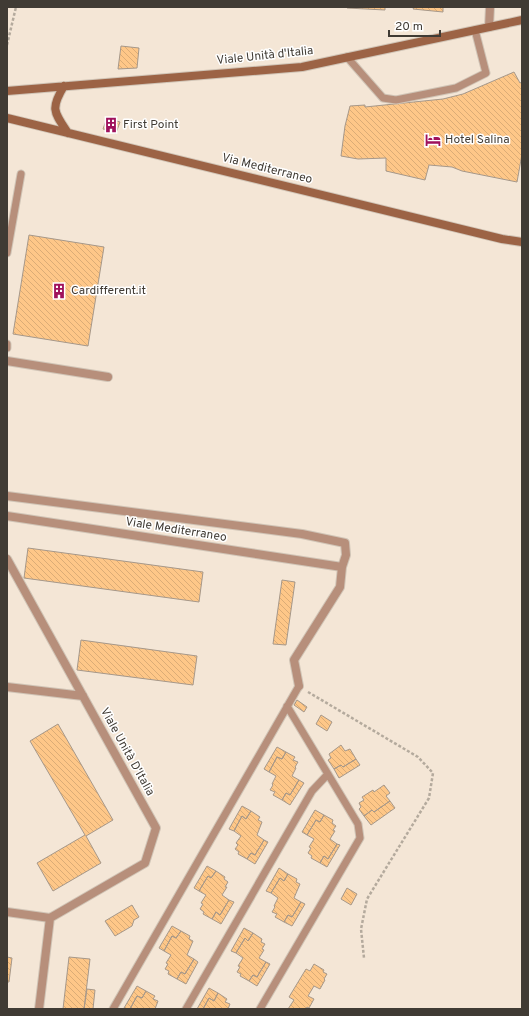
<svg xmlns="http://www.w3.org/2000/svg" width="529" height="1016" font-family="Overpass,sans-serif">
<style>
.building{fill:url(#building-back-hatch);stroke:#a6988a}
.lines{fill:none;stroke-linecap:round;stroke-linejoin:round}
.lane-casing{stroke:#d0c4b6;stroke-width:9}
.street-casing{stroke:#d0c4b6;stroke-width:10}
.secondary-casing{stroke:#d0c4b6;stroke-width:10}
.path{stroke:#b4aa9d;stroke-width:2.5;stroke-dasharray:3 2;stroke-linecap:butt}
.lane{stroke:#b78f7b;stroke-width:7}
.street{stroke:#b78f7b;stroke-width:8}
.secondary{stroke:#9c6345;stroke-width:8}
.labels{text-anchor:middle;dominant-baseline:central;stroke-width:3;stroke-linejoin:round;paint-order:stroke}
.street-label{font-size:12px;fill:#403b34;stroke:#fff}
.poi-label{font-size:12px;fill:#403b34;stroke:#fff;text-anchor:start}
</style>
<defs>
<pattern id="building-back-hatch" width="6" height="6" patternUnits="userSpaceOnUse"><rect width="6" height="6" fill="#fec788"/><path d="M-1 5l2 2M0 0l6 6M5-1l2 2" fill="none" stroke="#dbac76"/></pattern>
</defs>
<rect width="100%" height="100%" fill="#f4e6d6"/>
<path class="building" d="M347,7H385V10L347,8Z
M414,7H443V12L413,9Z
M121,46L139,48L137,68L118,69Z
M514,72L520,83L522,82V154L517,182L462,171L452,167L429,165L425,180L386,171V158L358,159L341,156L345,126L350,106L365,105V107L443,99L463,94Z
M107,118L120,122L116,133L103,129Z
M29,235L104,247L88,346L13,334Z
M28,548L203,572L199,602L24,578Z
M282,580L295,582L286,645L273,644Z
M81,640L197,656L193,685L77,670Z
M297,700L307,707L304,712L294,705Z
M321,715L332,722L327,731L316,724Z
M58,724L113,820L86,836L101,863L53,891L37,863L85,835L30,741Z
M341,745L345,751L350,749L356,759L343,767L341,765L334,769L328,760L331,758L329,754Z
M277,747L286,752L282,759L277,757L269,772L264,769Z
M286,752L295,757L293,760L298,762L295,767L296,768L292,776L299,780L290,795L286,793L282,800L273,795L275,792L270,790L273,785L272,784L276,776L269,772L277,757L282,759Z
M356,759L360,765L339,778L334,769L341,765L343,767Z
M299,780L304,783L290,805L282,800L286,793L290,795Z
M384,785L390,793L386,796L390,801L374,812L372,810L364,816L359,809L361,807L359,803L364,800L362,797L373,790L374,792Z
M390,801L395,808L371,825L364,816L372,810L374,812Z
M242,806L251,811L246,819L242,816L234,831L229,829Z
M315,810L324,815L320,822L316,820L307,835L302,832Z
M251,811L260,817L258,820L262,822L257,835L264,840L255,855L251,853L247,859L238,854L239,852L235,849L238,845L236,843L241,836L234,831L242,816L246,819Z
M324,815L333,820L332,823L336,826L333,830L335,831L330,839L337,844L328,859L324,856L320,863L311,858L312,856L308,853L311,848L309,847L314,839L307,835L316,820L320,822Z
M264,840L268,842L255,864L247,859L251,853L255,855Z
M337,844L340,845L327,867L320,863L324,856L328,859Z
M207,866L216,871L211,878L208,876L199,891L194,888Z
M279,868L288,874L284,881L280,878L271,893L266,891Z
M216,871L225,877L224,879L228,882L225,887H227L222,895L229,900L220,915L216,912L212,919L203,914L204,912L200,909L203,904L201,903L206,895L199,891L208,876L211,878Z
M288,874L297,879L296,882L300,884L294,898L301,902L292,917L288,915L284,922L275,917L277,914L272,912L275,907L274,906L278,898L271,893L280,878L284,881Z
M347,888L357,894L351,905L341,899Z
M229,900L234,902L221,924L212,919L216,912L220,915Z
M301,902L305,904L292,926L284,922L288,915L292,917Z
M132,905L139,917L134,920L132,926L115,936L105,921Z
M172,926L181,931L176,938L172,936L164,951L159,948Z
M244,928L253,933L248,941L245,938L236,953L231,951Z
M181,931L190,936L189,939L193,941L187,955L194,959L185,974L181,972L177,979L168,974L169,971L165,969L168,964L166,963L171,955L164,951L172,936L176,938Z
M253,933L262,939L261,942L265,944L262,949L264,950L259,958L266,962L257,977L253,975L249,981L240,976L241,974L237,972L240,967L238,966L243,958L236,953L245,938L248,941Z
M7,957L12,958L9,982H7Z
M69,957L90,959L84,1009H63Z
M194,959L198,962L186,984L177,979L181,972L185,974Z
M266,962L270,964L257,986L249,981L253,975L257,977Z
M314,964L324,970L323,972L327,974L324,979L325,980L320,989L314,986L308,996L314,999L309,1008L307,1007L306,1009H288L294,1000L289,997L306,969L310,971Z
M137,986L146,991L142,998L137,996L130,1009H126L124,1008Z
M209,988L218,993L214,1001L209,998L203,1009H197Z
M87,989L95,990L93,1009H84Z
M146,991L155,996L153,999L158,1001L155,1009H130L137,996L142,998Z
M218,993L227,999L225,1002L230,1004L228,1009H203L209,998L214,1001Z"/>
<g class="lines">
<defs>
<path id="lane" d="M347,57L383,98L396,100L456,88L486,73L475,30
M7,253L21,174
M7,344V348
M113,1009L299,686
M186,1009L312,791L328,774
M260,1009L360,838L358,824L287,706"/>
<path id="street" d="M489,27L490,7
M7,361L108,377
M7,496L302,534L345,543L346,555L342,567L340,587L294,660L299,686
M7,516L342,567
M7,559L156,828L145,863L50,918L7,912
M7,687L83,696
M39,1009L50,918"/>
<path id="secondary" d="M64,86C50,109 54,112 68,133
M7,91L302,67L522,20
M7,118L502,239L522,242"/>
</defs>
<use href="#lane" class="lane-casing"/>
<use href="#street" class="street-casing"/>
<use href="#secondary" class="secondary-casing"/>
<path class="path" d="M7,45L16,7
M308,692L418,757L433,773L429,798L367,899L361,929L364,958"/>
<use href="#lane" class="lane"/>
<use href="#street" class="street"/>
<use href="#secondary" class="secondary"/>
</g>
<defs>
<symbol id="building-bare" viewBox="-9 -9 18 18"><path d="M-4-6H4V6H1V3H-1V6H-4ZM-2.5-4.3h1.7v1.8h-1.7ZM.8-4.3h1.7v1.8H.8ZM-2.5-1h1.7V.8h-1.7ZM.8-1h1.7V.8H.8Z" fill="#9f115c" stroke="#fff" stroke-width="2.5" paint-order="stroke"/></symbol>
<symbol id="hotel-bare" viewBox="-9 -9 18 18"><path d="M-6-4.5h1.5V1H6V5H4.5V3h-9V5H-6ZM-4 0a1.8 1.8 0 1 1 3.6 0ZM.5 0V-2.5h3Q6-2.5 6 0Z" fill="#9f115c" stroke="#fff" stroke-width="2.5" paint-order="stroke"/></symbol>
</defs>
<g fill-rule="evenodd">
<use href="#building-bare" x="100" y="114" width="22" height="22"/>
<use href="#hotel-bare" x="422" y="129" width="22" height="22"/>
<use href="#building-bare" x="48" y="280" width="22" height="22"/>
</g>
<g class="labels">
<g class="street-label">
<text transform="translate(265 56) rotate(-6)">Viale Unità d'Italia</text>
<text transform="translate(267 169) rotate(14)">Via Mediterraneo</text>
<text transform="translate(176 530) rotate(9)">Viale Mediterraneo</text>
<text transform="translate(127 752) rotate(61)">Viale Unità D'Italia</text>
</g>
<g class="poi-label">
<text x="123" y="125">First Point</text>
<text x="445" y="140">Hotel Salina</text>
<text x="71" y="291">Cardifferent.it</text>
</g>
</g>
<rect width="529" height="1016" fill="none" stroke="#403b34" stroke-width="16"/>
<path d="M389 30v6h51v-6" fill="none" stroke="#403b34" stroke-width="2"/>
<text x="395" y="30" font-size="12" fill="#403b34" stroke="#ffffff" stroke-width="3" paint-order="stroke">20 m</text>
</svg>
